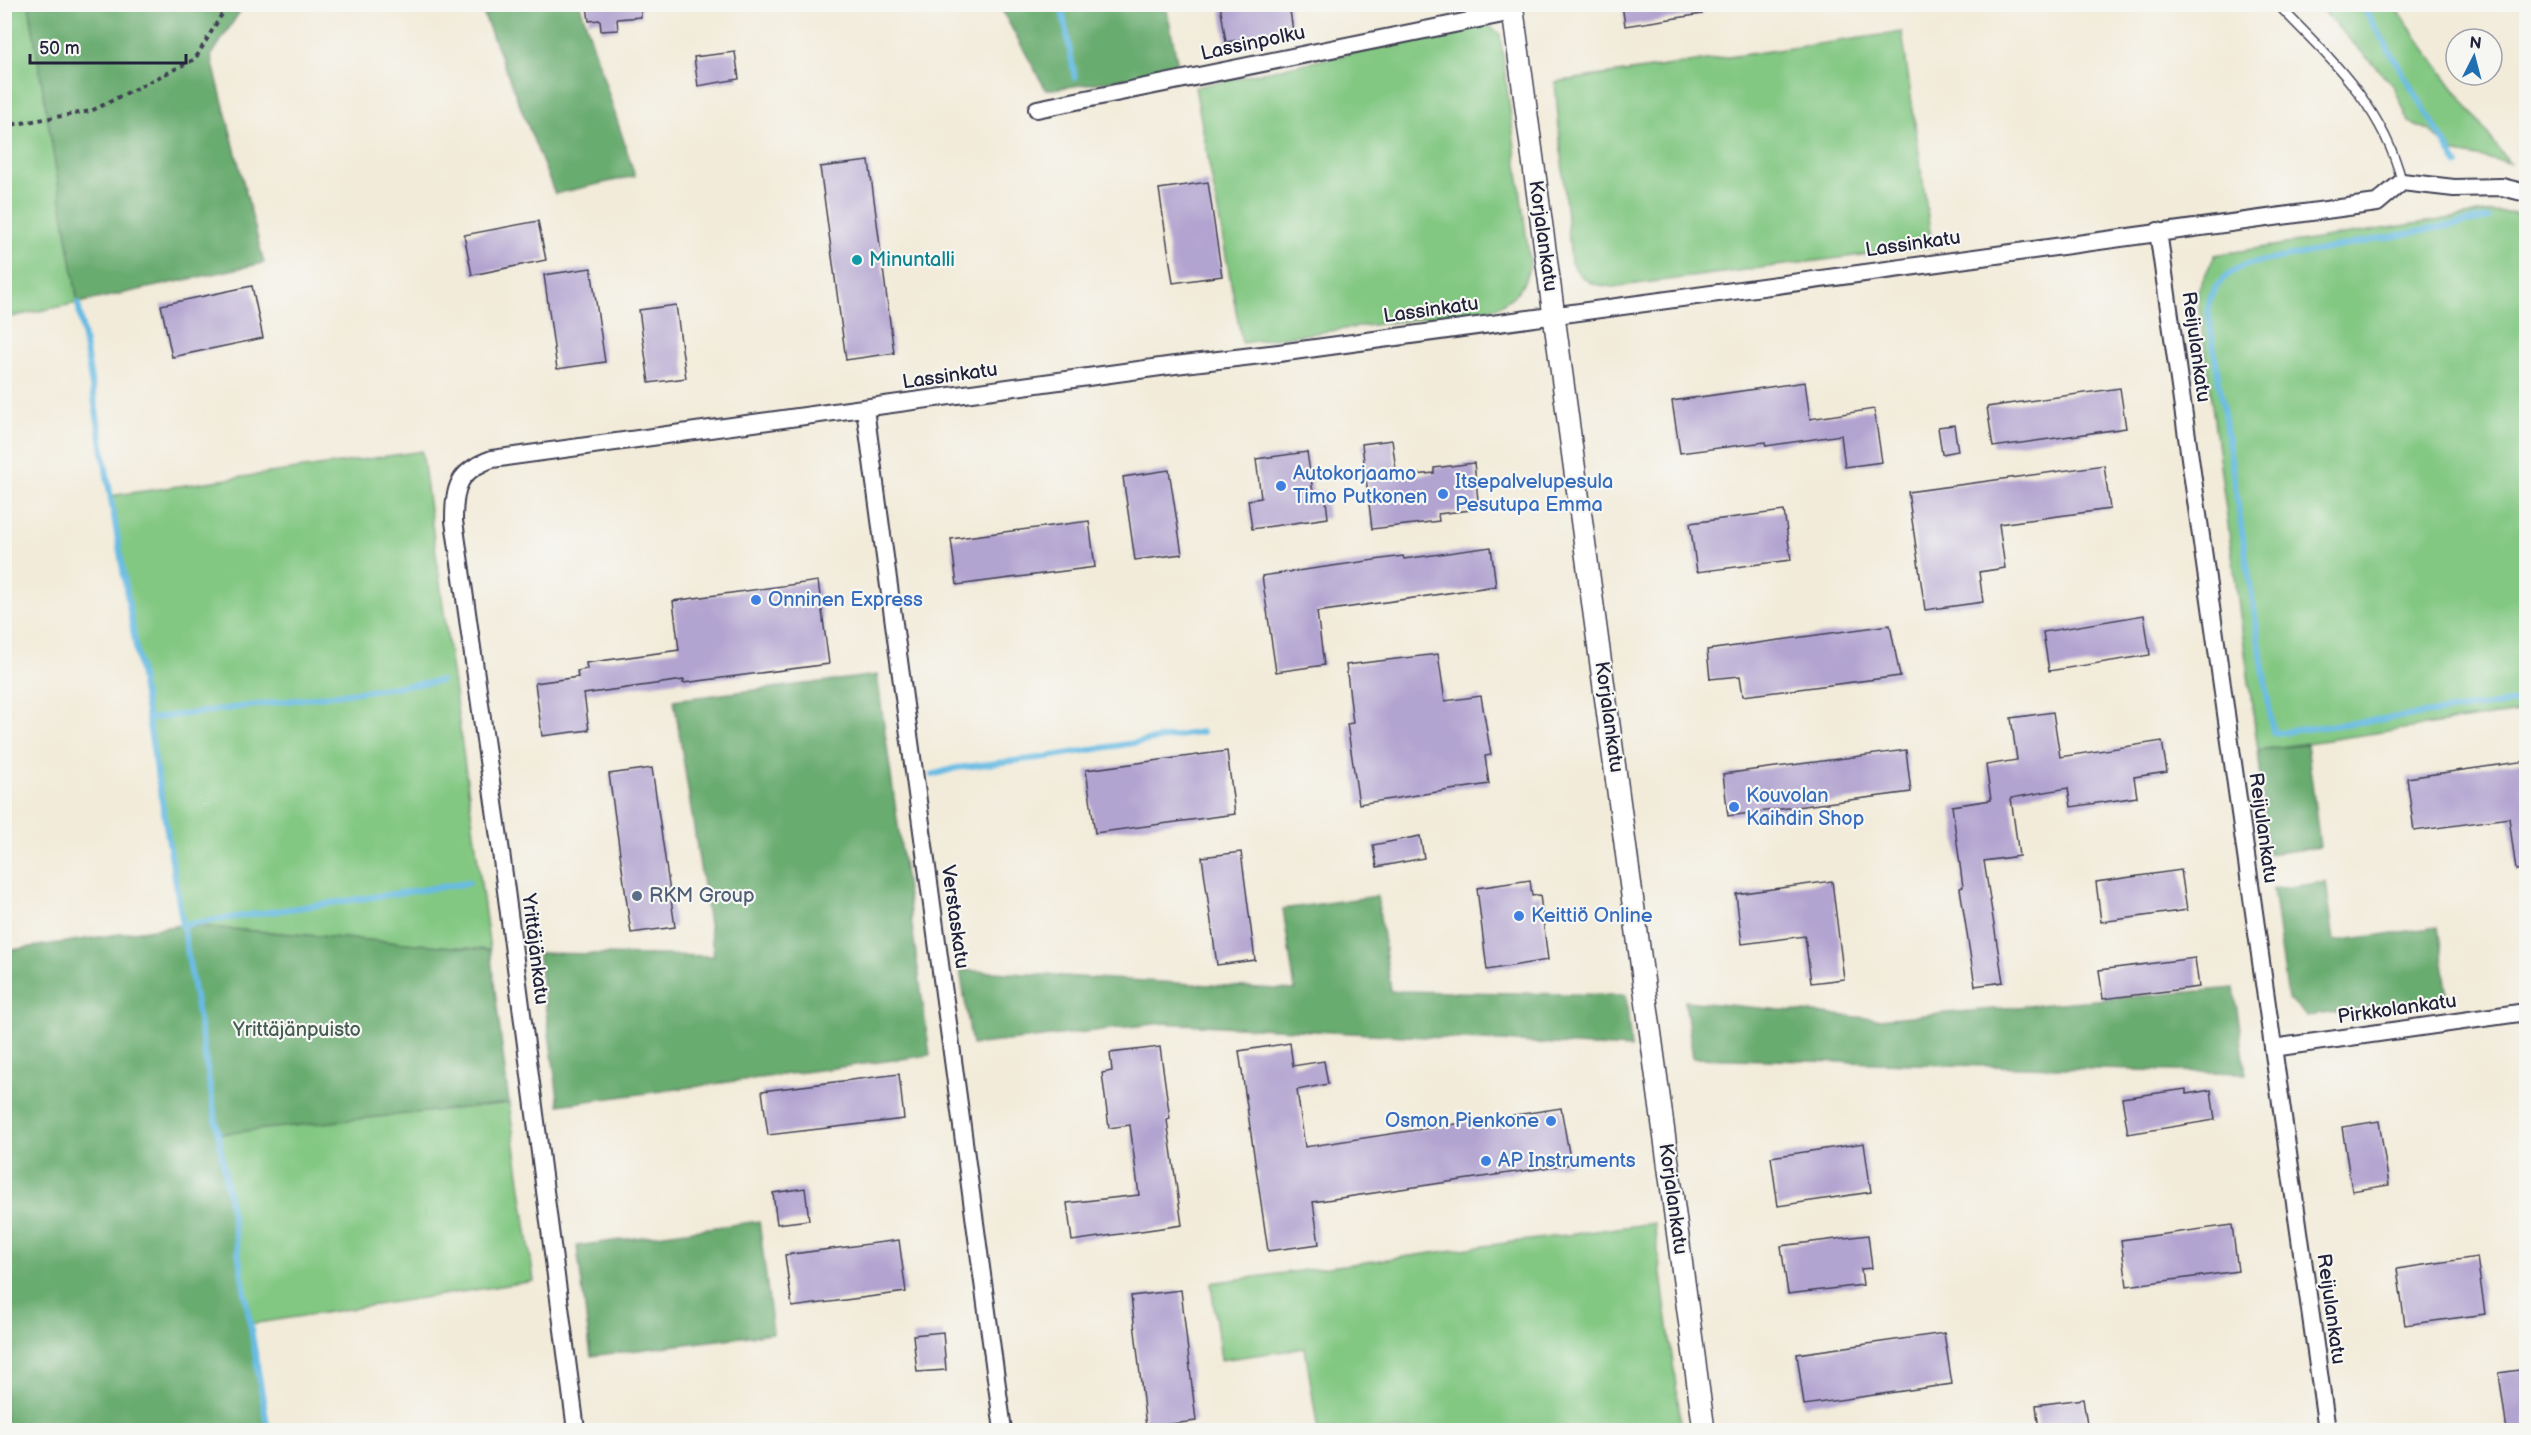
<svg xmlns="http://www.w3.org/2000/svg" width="2531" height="1435" font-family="'Balsamiq Sans',sans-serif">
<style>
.green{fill:#82c782;stroke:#52745e;stroke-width:1.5}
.forest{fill:#69ac70;stroke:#466756;stroke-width:1.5}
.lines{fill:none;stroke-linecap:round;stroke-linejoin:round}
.stream{stroke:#67bbe3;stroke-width:6}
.building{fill:#b2a4d0}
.service-casing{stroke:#414053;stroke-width:11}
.minor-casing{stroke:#414053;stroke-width:20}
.tertiary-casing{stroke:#414053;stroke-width:24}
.path{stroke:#414053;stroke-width:4;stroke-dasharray:4.5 4.5;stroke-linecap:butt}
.service{stroke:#fff;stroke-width:8}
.minor{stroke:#fff;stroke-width:16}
.tertiary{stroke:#fff;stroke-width:21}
.culture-dot{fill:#0f9aa8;stroke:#f6f6f2;stroke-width:2}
.shop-dot{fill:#3f7fe0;stroke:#f6f6f2;stroke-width:2}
.service-dot{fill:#5c6f8a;stroke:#f6f6f2;stroke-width:2}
.labels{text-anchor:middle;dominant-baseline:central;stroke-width:4.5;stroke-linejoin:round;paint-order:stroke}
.street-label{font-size:20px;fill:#22223b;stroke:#f6f6f2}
.culture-label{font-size:20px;fill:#0d838f;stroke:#f6f6f2;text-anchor:start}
.shop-label{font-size:20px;fill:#366cbe;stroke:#f6f6f2;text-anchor:start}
.service-label{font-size:20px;fill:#4e5e75;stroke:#f6f6f2;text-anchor:start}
.park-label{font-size:20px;fill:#445c54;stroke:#f6f6f2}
</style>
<rect width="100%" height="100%" fill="#f6f6f2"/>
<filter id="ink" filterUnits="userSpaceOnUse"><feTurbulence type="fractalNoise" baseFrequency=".0167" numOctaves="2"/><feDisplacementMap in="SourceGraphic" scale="12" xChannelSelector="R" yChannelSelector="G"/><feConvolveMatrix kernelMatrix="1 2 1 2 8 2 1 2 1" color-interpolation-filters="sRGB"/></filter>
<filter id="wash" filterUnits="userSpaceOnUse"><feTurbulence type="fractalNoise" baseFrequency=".008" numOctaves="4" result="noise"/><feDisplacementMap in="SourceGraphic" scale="24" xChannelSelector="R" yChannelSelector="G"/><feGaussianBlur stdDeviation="1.35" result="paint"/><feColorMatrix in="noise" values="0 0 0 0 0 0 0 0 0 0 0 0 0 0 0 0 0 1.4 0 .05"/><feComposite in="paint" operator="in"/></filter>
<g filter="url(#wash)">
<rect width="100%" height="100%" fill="#f2ebd9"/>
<path class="green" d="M5,5H29L78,303L5,318Z
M2317,5H2393L2509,163L2452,152L2429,130L2409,122L2394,86Z
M1487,24L1500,34L1530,264C1524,289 1517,295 1496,308L1242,343L1195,87Z
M1902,32L1932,246L1613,287C1590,285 1584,282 1571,263L1555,82Z
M2491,212L2521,214L2526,242V711L2258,750L2197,292L2215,255Z
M422,451L490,950L181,925L110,496Z
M509,1103L534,1281L251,1324L219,1133Z
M1654,1223L1682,1430H1318L1305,1348L1221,1360L1211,1283Z"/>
<path class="forest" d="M29,5H244L211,56L264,263L78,303Z
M480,5H580L635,176L555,194Z
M999,5H1166L1179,71L1046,90Z
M877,675L930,1055L559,1105L538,953L714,956L674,700Z
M2307,744L2320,847L2268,854L2258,750Z
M2326,882L2334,941L2438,927L2448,997L2307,1016L2288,999L2273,889Z
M1377,896L1391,991L1626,995L1631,1048L1163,1023L972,1045L960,970L1295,990L1283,909Z
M181,925L490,950L509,1103L219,1134L268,1430H5V951Z
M2234,988L2246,1073L1693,1058L1685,1001L1878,1019Z
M759,1221L773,1333L591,1356L577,1246Z"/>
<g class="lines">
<path class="stream" d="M1061,4L1075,78
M2361,4L2458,165
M2489,218L2243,265C2223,277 2210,286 2208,310L2273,733L2526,701
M2521,251L2526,256
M78,303L268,1430
M148,719L441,681
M932,775L956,768L1046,757L1202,732
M181,925L469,883"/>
</g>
<g id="blocks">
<path class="building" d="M599,4H641V17L617,19L618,30L601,31L600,20L589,21L587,6Z
M1220,4H1289L1293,31L1226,42Z
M1622,4H1701L1702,14L1625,26Z
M735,52L739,79L698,86L694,57Z
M869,161L894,353L846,360L820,167Z
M1208,182L1222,276L1173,283L1159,189Z
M538,221L546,260L472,275L464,235Z
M591,268L605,362L557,369L544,275Z
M252,286L263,338L172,357L161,305Z
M676,305L686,378L649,383L639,310Z
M1805,382L1810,419L1874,409L1882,462L1845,467L1841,435L1766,446L1765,442L1680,453L1672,401Z
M2120,388L2126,428L1993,447L1987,407Z
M1954,425L1958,451L1942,454L1938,427Z
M1392,440L1397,477L1434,473V468L1474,463L1479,509L1438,514L1439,521L1372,529L1362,444Z
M1307,452L1313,492L1325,491L1328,518L1252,529L1248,500L1261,498L1256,459Z
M2104,465L2110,509L1999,524L2005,568L1979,572L1983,602L1925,610L1908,492Z
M1169,470L1182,554L1135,560L1123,477Z
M1784,511L1791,560L1697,572L1690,523Z
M1089,521L1095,567L957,585L951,539Z
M1491,547L1496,586L1317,612L1324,665L1276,672L1262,576L1403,556L1404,559Z
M818,581L829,664L683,683L684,680L584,694L589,730L542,736L535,683L578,677L577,671L587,669L586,663L679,650L673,601Z
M2144,615L2150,655L2049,671L2043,632Z
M1890,625L1900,676L1743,696L1740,676L1710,679L1707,650Z
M1438,654L1445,701L1481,696L1491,755L1485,756L1489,784L1359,804L1347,724L1353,723L1346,665Z
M2053,712L2060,757L2162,741L2167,772L2134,777L2137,797L2071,807L2068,788L2011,798L2019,856L1984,861L2003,982L1975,986L1960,888L1963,887L1952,806L1991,800L1986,765L2017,760L2011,718Z
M1906,750L1911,792L1728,816L1723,774Z
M1227,751L1235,814L1095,833L1086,770Z
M2526,761V869L2516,870L2509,818L2414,831L2407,778Z
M652,768L675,927L631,933L609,774Z
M1420,836L1424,858L1377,867L1373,845Z
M1241,852L1255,960L1217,965L1202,857Z
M2181,870L2187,910L2101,922L2096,882Z
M1530,880L1532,896L1540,895L1548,960L1487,970L1477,888Z
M1832,881L1844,979L1811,983L1805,936L1742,944L1736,894Z
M2195,958L2199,987L2103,999L2099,970Z
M1290,1043L1293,1066L1324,1061L1328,1084L1297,1090L1305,1147L1561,1108L1571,1164L1313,1202L1319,1244L1268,1251L1239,1051Z
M1160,1047L1170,1119L1167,1120L1182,1225L1072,1241L1067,1203L1139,1195L1130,1125L1109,1128L1102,1073L1112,1071L1110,1053Z
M899,1074L904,1119L768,1135L762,1091Z
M2186,1089V1094L2211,1090L2215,1120L2128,1134L2122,1098Z
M2379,1121L2389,1185L2352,1191L2342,1127Z
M1864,1143L1871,1192L1778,1206L1771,1157Z
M805,1188L809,1220L777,1224L773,1193Z
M2232,1225L2238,1271L2127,1286L2121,1240Z
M1868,1235L1872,1268L1861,1269L1863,1285L1788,1294L1781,1246Z
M899,1240L906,1292L792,1307L785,1255Z
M2477,1257L2485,1314L2405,1325L2397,1269Z
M1181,1290L1196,1421L1146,1427L1131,1296Z
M943,1332L946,1370L917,1372L913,1335Z
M1944,1333L1952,1384L1804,1405L1797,1354Z
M2526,1369V1431H2507L2499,1373Z
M2083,1399L2088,1431H2039L2036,1405Z"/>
</g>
</g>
<g filter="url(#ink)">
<use href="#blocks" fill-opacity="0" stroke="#414053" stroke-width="1.5"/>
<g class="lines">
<defs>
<path id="service" d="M2277,4C2330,58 2383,106 2402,182"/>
<path id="minor" d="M1037,109L1513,12
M2158,231L2327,1430
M865,409L1003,1430
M2273,1048L2526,1012
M576,1430L501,852L454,521C454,487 458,471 492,459L1175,365L1279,353L2377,203L2402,182L2454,188L2502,187L2526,193"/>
<path id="tertiary" d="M1512,4L1704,1430"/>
</defs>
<use href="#service" class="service-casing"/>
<use href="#minor" class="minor-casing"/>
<use href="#tertiary" class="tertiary-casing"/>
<path class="path" d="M4,126L91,111L195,59L228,4"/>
<use href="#service" class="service"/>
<use href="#minor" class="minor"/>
<use href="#tertiary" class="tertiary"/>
</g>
</g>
<circle class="culture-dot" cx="857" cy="260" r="6"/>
<g class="shop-dot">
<circle cx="1281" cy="486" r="6"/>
<circle cx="1443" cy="494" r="6"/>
<circle cx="756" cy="600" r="6"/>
<circle cx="1734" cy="807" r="6"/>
<circle cx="1519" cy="916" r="6"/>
<circle cx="1551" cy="1121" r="6"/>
<circle cx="1486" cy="1161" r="6"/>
</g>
<circle class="service-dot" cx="637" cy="896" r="6"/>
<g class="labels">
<g class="street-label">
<text transform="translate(1253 43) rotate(-12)">Lassinpolku</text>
<text transform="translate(1543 236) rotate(82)">Korjalankatu</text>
<text transform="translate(1913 244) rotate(-8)">Lassinkatu</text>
<text transform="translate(1431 310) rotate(-8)">Lassinkatu</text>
<text transform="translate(2196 347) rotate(82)">Reijulankatu</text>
<text transform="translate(950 376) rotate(-8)">Lassinkatu</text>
<text transform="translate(1609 717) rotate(82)">Korjalankatu</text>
<text transform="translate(2263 828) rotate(82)">Reijulankatu</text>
<text transform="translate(955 917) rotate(82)">Verstaskatu</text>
<text transform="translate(535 949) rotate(83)">Yrittäjänkatu</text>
<text transform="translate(2397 1009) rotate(-8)">Pirkkolankatu</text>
<text transform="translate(1673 1199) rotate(82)">Korjalankatu</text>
<text transform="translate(2331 1309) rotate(82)">Reijulankatu</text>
</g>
<g class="culture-label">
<text x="869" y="260">Minuntalli</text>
</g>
<g class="shop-label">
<text x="1293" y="474">Autokorjaamo<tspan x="1293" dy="23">Timo Putkonen</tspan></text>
<text x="1455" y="482">Itsepalvelupesula<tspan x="1455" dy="23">Pesutupa Emma</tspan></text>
<text x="768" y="600">Onninen Express</text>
<text x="1746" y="796">Kouvolan<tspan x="1746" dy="23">Kaihdin Shop</tspan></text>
<text x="1531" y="916">Keittiö Online</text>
<text x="1539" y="1121" text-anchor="end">Osmon Pienkone</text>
<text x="1498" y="1161">AP Instruments</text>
</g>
<g class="service-label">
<text x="649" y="896">RKM Group</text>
</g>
<g class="park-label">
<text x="297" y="1030">Yrittäjänpuisto</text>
</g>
</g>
<rect width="2531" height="1435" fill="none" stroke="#f6f6f2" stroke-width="24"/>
<g transform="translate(2474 57) rotate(6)"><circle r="28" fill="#f6f6f2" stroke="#a1a1a9" stroke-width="1.5"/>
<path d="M0-4.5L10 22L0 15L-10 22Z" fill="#1f6fb2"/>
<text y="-9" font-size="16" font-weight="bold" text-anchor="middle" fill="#22223b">N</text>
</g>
<path d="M30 54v9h156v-9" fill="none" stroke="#22223b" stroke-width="3"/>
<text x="39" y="54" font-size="18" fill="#22223b" stroke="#f6f6f2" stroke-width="4.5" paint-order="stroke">50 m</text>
</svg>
